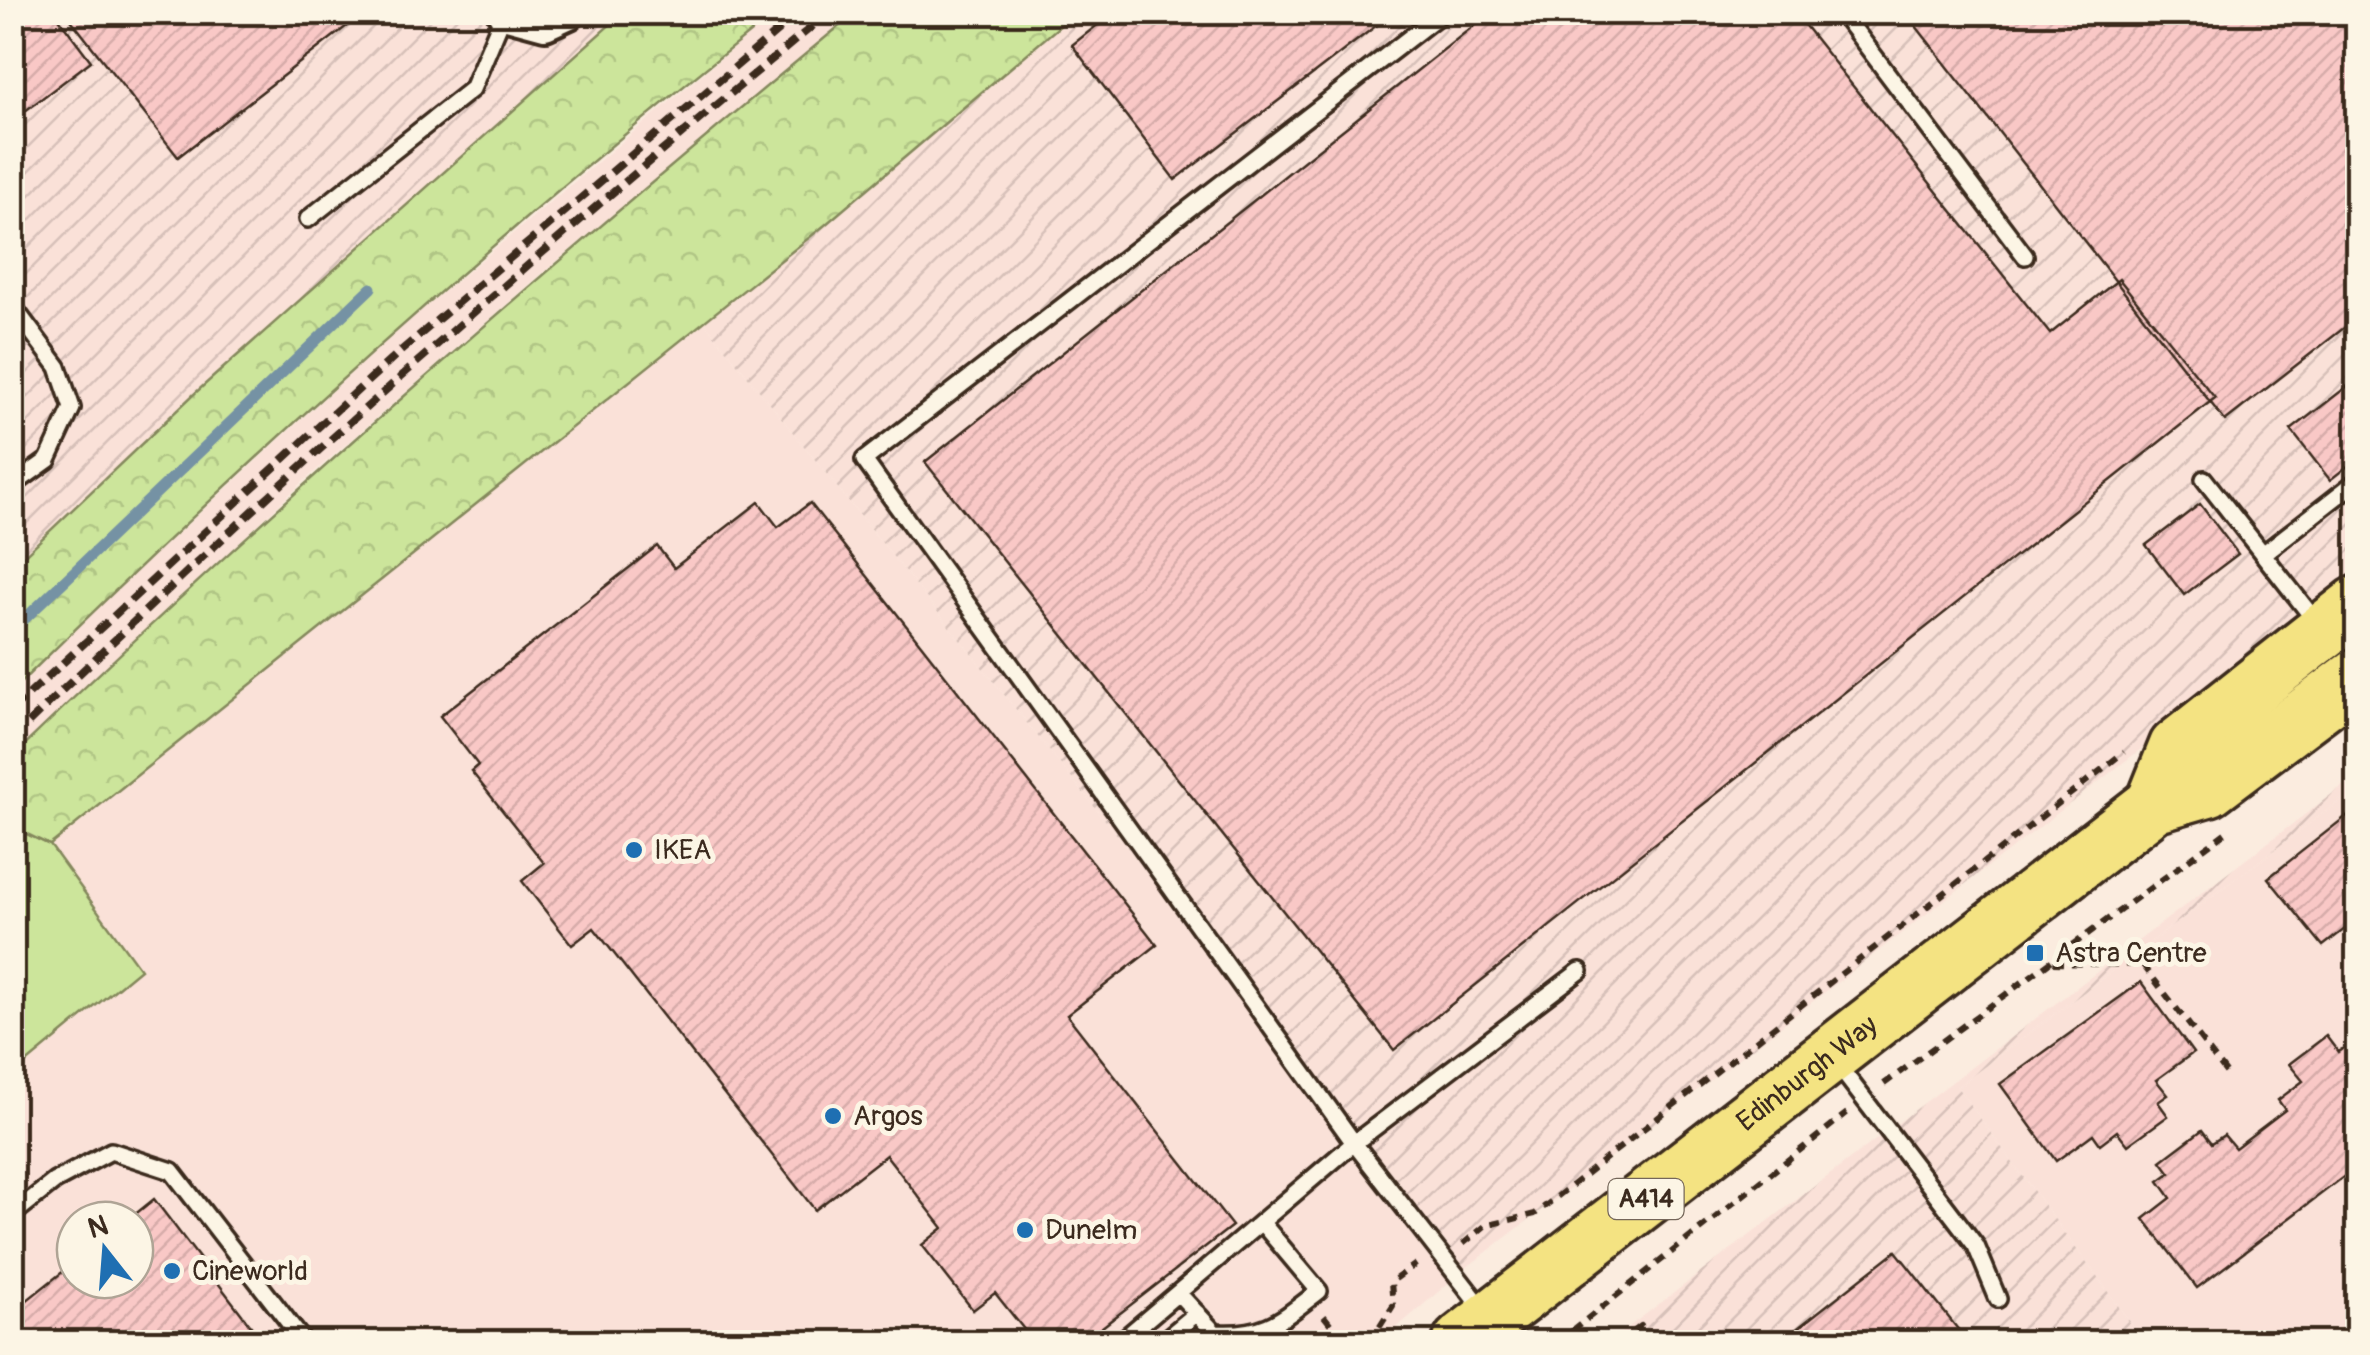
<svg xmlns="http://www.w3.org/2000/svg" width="2370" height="1355" font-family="Pangolin,sans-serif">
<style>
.built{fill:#fae1d8;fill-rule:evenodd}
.industrial{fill:url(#industrial-furrows)}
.grass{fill:#cce59b;stroke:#84885c;stroke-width:2.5}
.forest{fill:url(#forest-crowns);stroke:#84885c;stroke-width:2.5}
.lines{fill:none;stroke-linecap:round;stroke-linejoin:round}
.stream{stroke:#7592a4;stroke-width:11}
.building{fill:url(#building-hatch);stroke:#3b2a1e;stroke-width:2.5}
.lane-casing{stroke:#3b2a1e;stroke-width:22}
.street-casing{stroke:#3b2a1e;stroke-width:40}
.highway-casing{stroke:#3b2a1e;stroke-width:62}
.path{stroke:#3b2a1e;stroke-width:6;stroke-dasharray:10 8;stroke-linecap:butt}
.lane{stroke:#fcf5e5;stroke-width:15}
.street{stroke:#fcf5e5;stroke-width:32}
.highway{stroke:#f4e382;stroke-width:55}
.rail{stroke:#3b2a1e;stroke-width:8;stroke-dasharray:15 8;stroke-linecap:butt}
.poi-dot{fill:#1f6fb2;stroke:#fcf5e5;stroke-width:4}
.labels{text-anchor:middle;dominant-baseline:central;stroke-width:10;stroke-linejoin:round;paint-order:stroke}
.shield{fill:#fcf5e5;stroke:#75675a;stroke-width:2.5}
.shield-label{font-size:25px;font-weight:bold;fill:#3b2a1e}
.poi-label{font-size:28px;fill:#3b2a1e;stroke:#fcf5e5;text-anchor:start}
.street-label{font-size:28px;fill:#3b2a1e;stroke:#fcf5e5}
</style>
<defs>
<pattern id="industrial-furrows" width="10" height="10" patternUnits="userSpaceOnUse" patternTransform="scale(2.5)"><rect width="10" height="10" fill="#fae1d8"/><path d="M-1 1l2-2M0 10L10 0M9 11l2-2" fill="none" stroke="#d7c1b9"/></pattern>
<pattern id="forest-crowns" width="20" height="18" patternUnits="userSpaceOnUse" patternTransform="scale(2.5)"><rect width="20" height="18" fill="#cce59b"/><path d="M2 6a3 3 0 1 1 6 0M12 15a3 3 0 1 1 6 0" fill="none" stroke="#b0c585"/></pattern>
<pattern id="building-hatch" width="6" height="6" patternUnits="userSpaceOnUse" patternTransform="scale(2.5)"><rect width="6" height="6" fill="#f9c8c6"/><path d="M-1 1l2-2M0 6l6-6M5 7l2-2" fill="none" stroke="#d6acaa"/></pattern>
</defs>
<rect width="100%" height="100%" fill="#fbecdf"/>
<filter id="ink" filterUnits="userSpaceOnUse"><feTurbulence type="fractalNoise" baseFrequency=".01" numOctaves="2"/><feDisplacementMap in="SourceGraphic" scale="20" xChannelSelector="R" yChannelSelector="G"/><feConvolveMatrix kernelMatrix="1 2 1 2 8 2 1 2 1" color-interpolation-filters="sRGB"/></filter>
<g filter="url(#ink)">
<path class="built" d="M775,13H855L545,271L304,481L13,756V690L73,630L398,330Z
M704,322L1466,1268L1380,1342H13V1074L140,969L50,845ZM75,1220H135V1280H75Z
M2357,788V1342H2145L1957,1087Z"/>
<path class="industrial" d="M13,13H623L193,395L13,566Z
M1075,13H2357V583L1466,1268L704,322Z
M2357,775V788L1957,1087L2145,1342H1609Z"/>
<path class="grass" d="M12,827L50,845L140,969L13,1074Z"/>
<path class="forest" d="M623,13H775C509,223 255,452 13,690V566L193,395Z
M855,13H1075L825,225L50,845L13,827V756C283,495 566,252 855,13Z"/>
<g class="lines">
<path class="stream" d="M12,631L371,288"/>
</g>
<path class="building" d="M12,12H54L91,61L12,121Z
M65,12H365L178,157Z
M1114,12H1394L1175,180L1072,45Z
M1491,12H1794L2050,334L2119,279L2215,398L1394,1050L925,462Z
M1905,12H2358V317L2225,421Z
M2358,378V458L2330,480L2291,430Z
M759,502L778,527L810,503L1157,945L1067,1015L1232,1226L1083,1342H1034L995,1293L973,1310L922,1245L943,1228L886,1155L815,1210L594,928L572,945L522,881L544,863L471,771L478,765L440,716L657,546L674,568Z
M2200,504L2238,554L2184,595L2146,545Z
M2358,807V919L2323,946L2268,878Z
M2141,982L2193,1053L2156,1080L2168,1095L2158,1102L2168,1116L2128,1145L2117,1131L2100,1144L2093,1134L2056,1161L2000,1084Z
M2326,1036L2338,1052L2353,1041L2358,1047V1190L2346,1175L2197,1288L2144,1219L2171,1198L2159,1181L2170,1173L2161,1161L2202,1130L2212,1143L2224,1135L2235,1148L2285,1110L2278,1100L2303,1081L2289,1064Z
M154,1199L263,1342H12V1312L75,1262V1280H135V1220H128Z
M1896,1251L1968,1342H1780Z"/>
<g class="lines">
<defs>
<path id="lane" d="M1443,12L864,460L1354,1143L1580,971
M1841,12L2025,256
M308,219L472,89L504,13
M12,305L58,367L72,408L48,460L12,486
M2204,479L2317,623
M2263,554L2358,480
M1837,1064L1976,1246L1998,1299
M12,1215L55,1181L111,1151L172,1171L304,1342
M1180,1295L1215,1333C1266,1336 1280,1321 1319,1291L1262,1223
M1120,1342L1354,1143L1486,1313
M1162,1342L1197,1313"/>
<path id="street" d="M504,12L545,23L569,12"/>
<g id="highway">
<path d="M2154,804L2177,747L2358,604"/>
<path id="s1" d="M1461,1342L2154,804L2209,788L2358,676"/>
</g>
</defs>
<use href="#lane" class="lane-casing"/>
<use href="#street" class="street-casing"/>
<use href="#highway" class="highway-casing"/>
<path class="path" d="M2053,963L2143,965L2228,1075
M1884,1084L2225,833
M1463,1244L1485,1226L1535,1214L2124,752
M1324,1316L1345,1342
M1370,1342L1393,1306L1391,1282L1416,1264
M1558,1342L1847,1113
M1620,1342L1641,1326L1652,1342"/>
<use href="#lane" class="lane"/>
<use href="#street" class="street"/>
<use href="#highway" class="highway"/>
<path class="rail" d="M12,710L396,355L800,12
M12,739C273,484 547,242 830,12"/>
</g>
</g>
<g class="poi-dot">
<circle cx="634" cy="850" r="10"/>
<rect x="2025" y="943" width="20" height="20" rx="5"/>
<circle cx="833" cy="1116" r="10"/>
<circle cx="1025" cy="1230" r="10"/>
<circle cx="172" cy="1271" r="10"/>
</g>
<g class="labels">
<rect class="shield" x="1608.5" y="1179" width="75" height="40" rx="8"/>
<g class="shield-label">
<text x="1646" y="1199">A414</text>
</g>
<g class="poi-label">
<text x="654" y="850">IKEA</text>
<text x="2055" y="953">Astra Centre</text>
<text x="853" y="1116">Argos</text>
<text x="1045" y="1230">Dunelm</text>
<text x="192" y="1271">Cineworld</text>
</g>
<g class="street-label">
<text stroke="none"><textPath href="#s1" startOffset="438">Edinburgh Way</textPath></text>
</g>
</g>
<rect width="2370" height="1355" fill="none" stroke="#fcf5e5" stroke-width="50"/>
<rect x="25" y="25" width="2320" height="1305" fill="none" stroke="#3b2a1e" stroke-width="4" filter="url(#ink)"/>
<g transform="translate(105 1250) rotate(343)"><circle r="48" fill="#fcf5e5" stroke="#afa495" stroke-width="2.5"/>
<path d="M0-8L18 38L0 25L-18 38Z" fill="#1f6fb2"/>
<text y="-15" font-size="28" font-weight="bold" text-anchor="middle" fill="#3b2a1e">N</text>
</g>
</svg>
